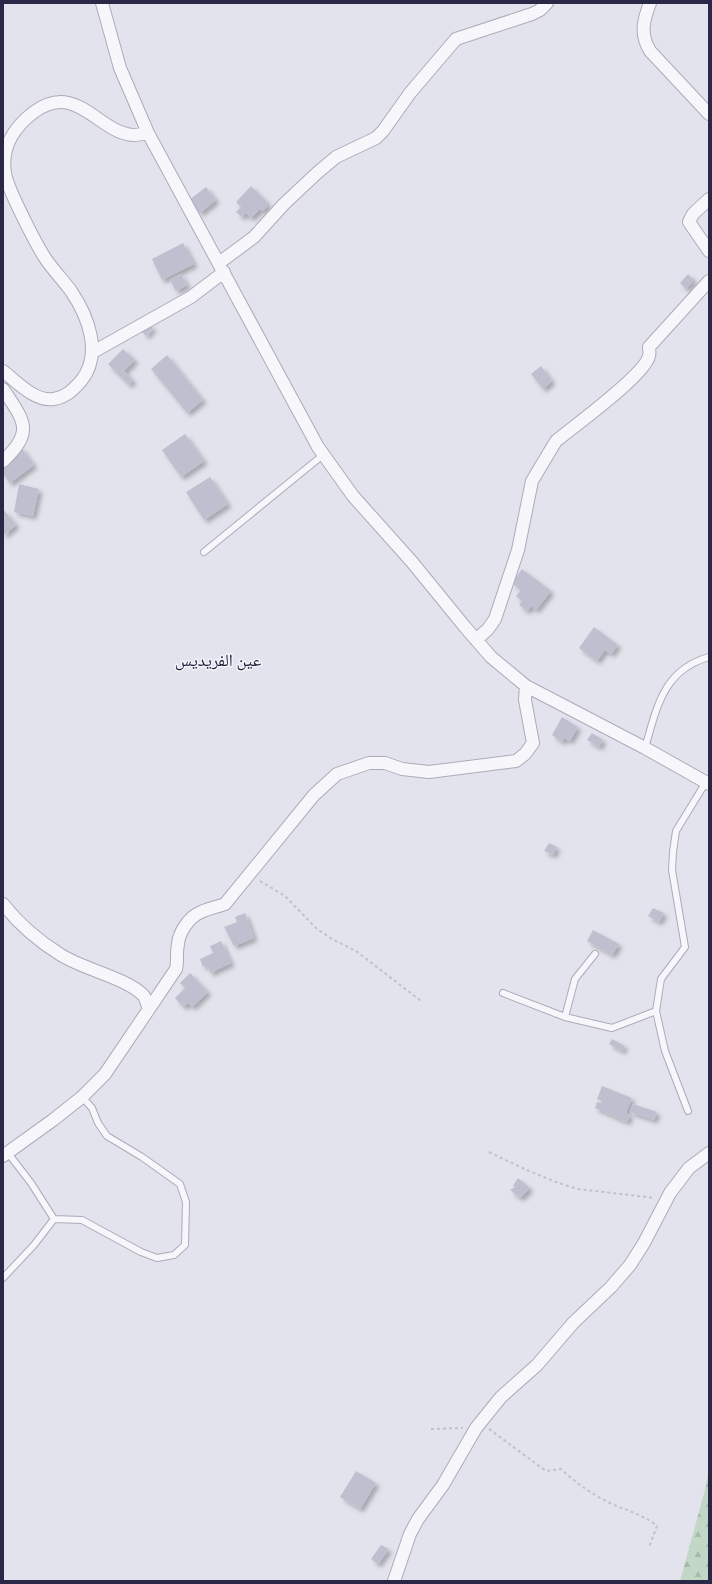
<svg xmlns="http://www.w3.org/2000/svg" width="712" height="1584" font-family="'Exo 2','Noto Naskh Arabic',sans-serif">
<style>
.forest{fill:url(#forest-firs)}
.building{fill:#c0bfd0;filter:url(#shadow)}
.lines{fill:none;stroke-linecap:round;stroke-linejoin:round}
.service-casing{stroke:#ababbb;stroke-width:8}
.minor-casing{stroke:#ababbb;stroke-width:14}
.path{stroke:#c1c0cb;stroke-width:2;stroke-dasharray:3 3;stroke-linecap:butt}
.service{stroke:#f7f6fa;stroke-width:6}
.minor{stroke:#f7f6fa;stroke-width:12}
.labels{text-anchor:middle;dominant-baseline:central;stroke-width:3;stroke-linejoin:round;paint-order:stroke}
.quarter-label{font-size:17px;fill:#1c1a38;stroke:#f3f3f9}
</style>
<defs>
<pattern id="forest-firs" width="22" height="20" patternUnits="userSpaceOnUse"><rect width="22" height="20" fill="#c3d7c6"/><path d="M5 1l3.5 6h-7zM16 11l3.5 6h-7z" fill="#a8b9ab"/></pattern>
<filter id="shadow"><feDropShadow dx="3.5" dy="3.5" stdDeviation="2" flood-color="#0004"/></filter>
</defs>
<rect width="100%" height="100%" fill="#e3e3ed"/>
<path class="forest" d="M709,1468V1581H680L705,1490Z"/>
<path class="building" d="M251,186L267,202L266,204L268,206L262,211L260,209L251,218L246,213L242,217L236,212L241,207L236,202Z
M206,187L216,200L200,213L189,200Z
M183,243L194,264L162,280L152,259Z
M181,274L187,285L176,291L170,280Z
M688,274L694,280L686,289L680,283Z
M149,324L153,328L146,336L142,332Z
M123,349L135,360L124,371L133,380L129,385L108,364Z
M167,355L203,400L187,413L151,369Z
M541,366L552,381L543,389L531,374Z
M185,434L204,461L181,477L162,450Z
M21,447L34,465L10,483L3,474V464Z
M210,477L228,504L204,520L186,492Z
M19,484L39,489L33,516L14,512Z
M3,509L16,525L3,536Z
M522,569L551,591L536,610L531,606L527,611L519,605L522,601L516,596L521,590L512,583Z
M594,627L618,645L611,654L605,650L597,661L579,648Z
M562,717L578,727L570,741L564,738L562,742L552,735Z
M592,733L603,740L599,747L587,740Z
M549,843L557,847L553,855L544,851Z
M653,908L664,913L659,922L648,916Z
M245,913L254,938L234,946L224,927L237,922L235,917Z
M593,930L619,944L612,955L587,941Z
M221,941L231,963L210,973L207,965L203,967L200,959L213,953L210,946Z
M190,973L208,992L192,1007L188,1003L184,1007L175,998L185,988L180,983Z
M612,1039L625,1046L622,1051L609,1044Z
M602,1086L632,1098L626,1113L630,1115L627,1122L595,1108L597,1102L601,1103L602,1101L597,1099Z
M633,1104L657,1112L654,1120L630,1112Z
M518,1178L530,1188L520,1198L510,1190L515,1187L513,1186Z
M356,1471L376,1483L360,1509L340,1497Z
M381,1545L389,1549L378,1564L371,1559Z"/>
<g class="lines">
<defs>
<path id="service" d="M204,552L323,455
M645,748C657,707 663,670 709,657
M595,954L575,979L565,1017L612,1028L656,1011
M503,993L565,1017
M688,1111L665,1051L656,1011L661,979L685,947L672,870L673,852L676,831L706,782
M54,1219L82,1220L141,1252L157,1258L174,1255L185,1245L186,1202L180,1184L142,1157L107,1136L98,1123L92,1108L82,1097
M3,1278L34,1245L54,1219L31,1183L8,1153"/>
<path id="minor" d="M102,3L120,68L148,133L318,447L353,496L412,562L465,627L491,657L526,686L645,748L709,784
M650,3C643,21 640,34 650,51L709,114
M709,199L693,214L689,222L709,251
M219,263L254,237L284,204L317,173L336,157L376,138L383,131L410,93L456,39L532,14L540,10L547,3
M93,352L191,297L224,272
M3,371C17,382 35,402 54,399C66,397 73,390 81,381C103,354 88,316 71,291C63,280 53,270 45,258C36,244 7,188 5,173C1,148 14,127 34,112C77,81 97,132 133,135C138,135 143,134 148,133
M3,389C24,421 35,431 3,461
M476,640L488,629L495,619L518,550L532,481L556,441C574,426 645,375 649,356C650,353 649,349 649,347L709,281
M3,904C18,923 40,942 61,955C83,969 126,978 143,995C146,998 147,1005 149,1009
M3,1156L53,1120L82,1097L105,1074L176,969C178,961 176,953 178,944C179,932 189,917 201,912C209,908 217,907 225,904L314,795L337,774L369,763H385L402,769L429,772L516,761L525,754L533,743L525,700L526,686
M394,1581L410,1534L418,1519L443,1485L476,1428L501,1397L537,1365L573,1323L611,1287L630,1265L644,1243L670,1193L689,1168L709,1153"/>
</defs>
<use href="#service" class="service-casing"/>
<use href="#minor" class="minor-casing"/>
<path class="path" d="M260,881L285,896L317,929L332,939L356,951L421,1001
M489,1152C518,1166 546,1180 578,1189L655,1198
M431,1429L463,1428
M489,1429L546,1471L561,1469C576,1483 593,1495 612,1504C628,1511 644,1515 657,1526L649,1547"/>
<use href="#service" class="service"/>
<use href="#minor" class="minor"/>
</g>
<g class="labels">
<g class="quarter-label">
<text x="218" y="659">عين الفريديس</text>
</g>
</g>
<rect width="712" height="1584" fill="none" stroke="#292847" stroke-width="8"/>
</svg>
